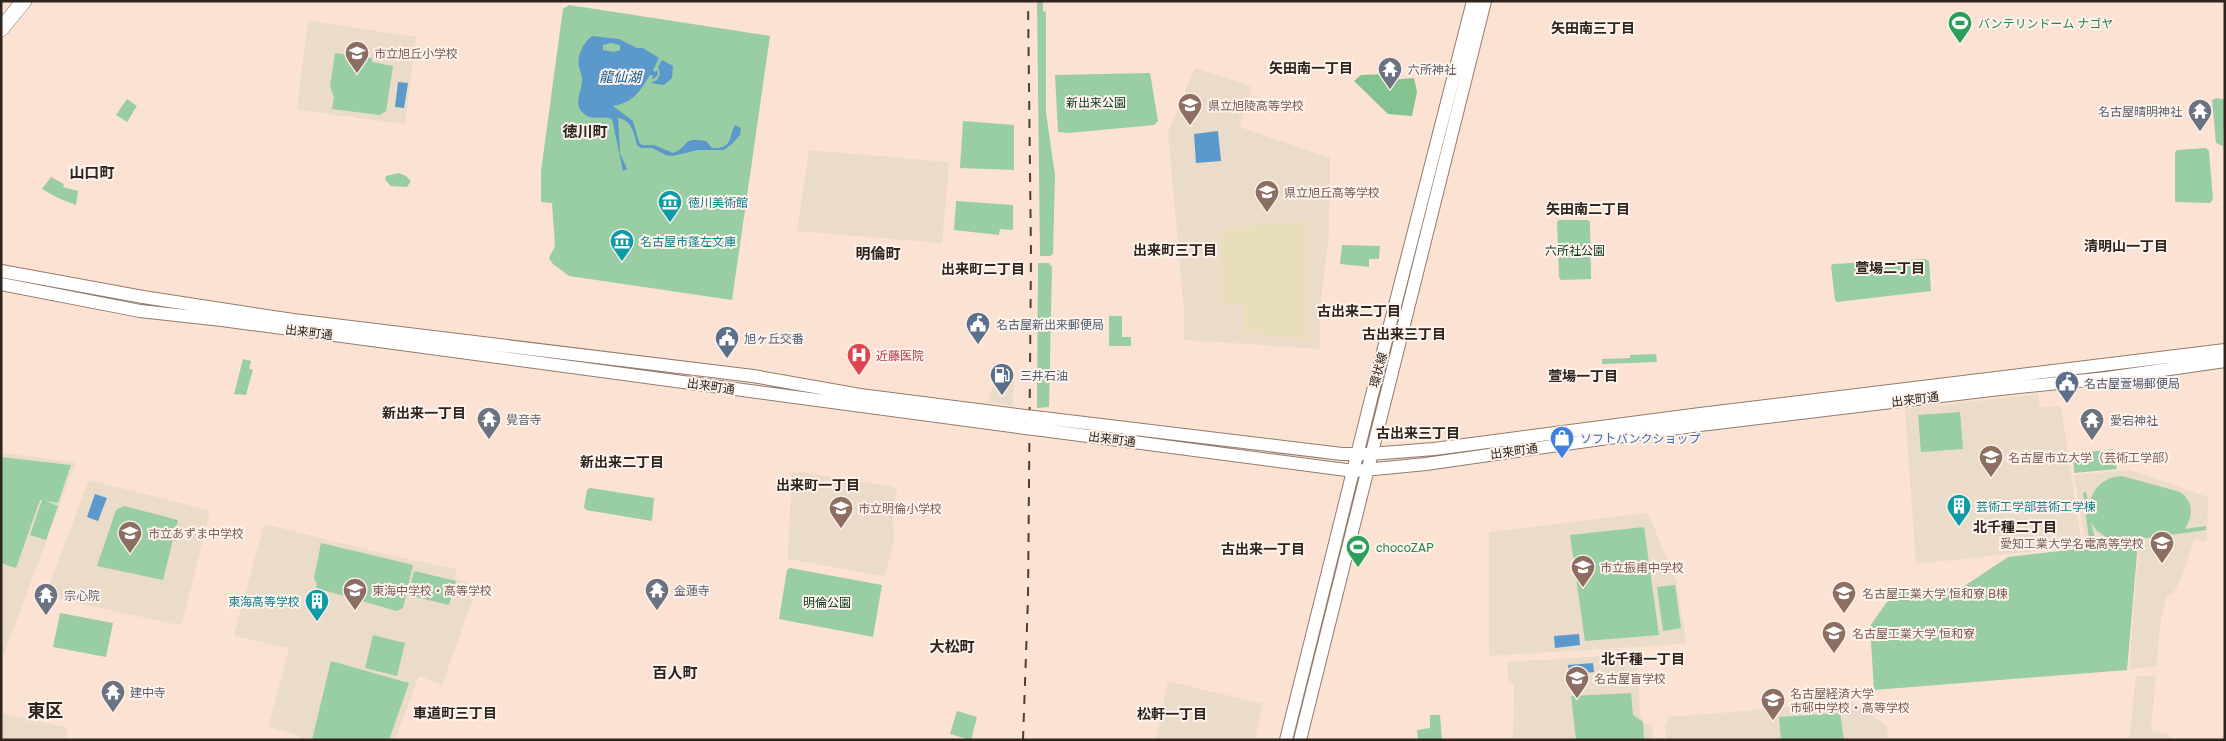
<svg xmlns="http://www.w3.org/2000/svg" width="2226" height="741" font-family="'Golos Text','Noto Sans JP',sans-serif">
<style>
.commercial{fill:#ebdbc9}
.education{fill:#eadcc8}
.green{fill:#99cda3}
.forest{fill:#82c390}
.sand{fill:#e8deb9}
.water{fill:#5b99cc;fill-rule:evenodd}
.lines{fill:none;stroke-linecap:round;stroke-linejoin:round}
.major-casing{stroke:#937b6d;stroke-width:14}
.highway-casing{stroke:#937b6d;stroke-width:16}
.major{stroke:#fff;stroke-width:12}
.highway{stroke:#fff;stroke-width:15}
.rail{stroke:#4b3f37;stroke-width:2;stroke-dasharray:9 9;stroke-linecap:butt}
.major-bridge-casing{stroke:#937b6d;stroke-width:14;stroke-linecap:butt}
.major-bridge{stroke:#fff;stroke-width:12}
.labels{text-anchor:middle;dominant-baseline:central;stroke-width:4;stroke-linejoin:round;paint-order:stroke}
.leisure-label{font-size:12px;fill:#27864d;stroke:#fdf2ec;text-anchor:start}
.education-label{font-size:12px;fill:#785e54;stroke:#fdf2ec;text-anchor:start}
.worship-label{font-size:12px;fill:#5b616d;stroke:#fdf2ec;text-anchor:start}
.park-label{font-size:12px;fill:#033616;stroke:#fdf2ec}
.culture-label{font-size:12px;fill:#0d838f;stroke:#fdf2ec;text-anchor:start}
.service-label{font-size:12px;fill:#4e5e75;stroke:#fdf2ec;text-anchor:start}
.street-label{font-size:12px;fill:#2e241e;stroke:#fdf2ec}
.health-label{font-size:12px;fill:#be3a42;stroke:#fdf2ec;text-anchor:start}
.shop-label{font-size:12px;fill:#366cbe;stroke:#fdf2ec;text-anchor:start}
.neighbourhood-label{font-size:14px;font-weight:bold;fill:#2e241e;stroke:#fdf2ec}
.water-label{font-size:14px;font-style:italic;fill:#145c8c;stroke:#fdf2ec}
.quarter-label{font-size:15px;font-weight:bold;fill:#2e241e;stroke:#fdf2ec}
.district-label{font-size:18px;font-weight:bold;fill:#2e241e;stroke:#fdf2ec}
</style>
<rect width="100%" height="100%" fill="#fce2d2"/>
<path class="commercial" d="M809,150L947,162L949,164L942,243L797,231Z
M995,378L1014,379L1012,406L988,402Z
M1,713L68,728L65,740H1Z"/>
<path class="education" d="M310,21L416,37L405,124L299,110L297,107L308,23Z
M1195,68L1252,86L1240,127L1330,158L1329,233L1320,307V349L1184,340V311L1168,132Z
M2038,394L2040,407L2061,406L2082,546L1916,564L1905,409Z
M1,453L74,462L75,464L1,662Z
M2130,470L2208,497L2207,541L2194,540L2182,577L2173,594L2167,595L2160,625L2157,666L2129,670L2139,542L2087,550L2074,475Z
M795,471L893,487L897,492L893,517L894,541L885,575L882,576L789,559L788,557L792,473Z
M89,480L208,510L210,513L182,623L179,625L45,596Z
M1646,513L1649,515L1676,581L1686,640L1684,644L1489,656V533L1491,532Z
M264,524L402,558L457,569L455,579L478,585L442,685L419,676L395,740H300L301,736L270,727L269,724L289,648L234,636Z
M1637,654L1640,715L1645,724H1652L1654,740H1513L1514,684L1509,683L1507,662Z
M2156,675L2151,730L2170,735L2169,740H2129L2136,677Z
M1168,681L1263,704L1255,740H1156Z
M1853,702L1887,726L1888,740H1666L1665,725L1669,717Z"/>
<path class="green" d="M1037,1H1043V11L1046,12V113L1055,175L1053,254L1050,256H1040Z
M569,5L770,36L732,300L569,276L553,264L549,258L555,246L552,203L541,202V171L563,9Z
M335,53L372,58V62L393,66L386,111L380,115L332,109L334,98L330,86Z
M1150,73L1158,121L1154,125L1069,133L1058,132L1055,75Z
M2217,98L2225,100L2223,146L2216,143L2212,100Z
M127,99L137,106L127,122L116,115Z
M963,121L1014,125V170L960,168Z
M2206,148L2209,151L2213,199L2210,203L2175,202V153L2177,150Z
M399,173L406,176L411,181L407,187L391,186L385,180L386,176Z
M51,177L64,184L63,187L78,191L76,205L58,198L42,189Z
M956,201L1013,205V230L1000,229L999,235L954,230Z
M1559,220H1588L1590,222L1591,279L1561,280L1559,277L1557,222Z
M1342,245L1380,246L1379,259H1369V267L1340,264Z
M1925,259L1929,261L1931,291L1837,302L1835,300L1831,266L1833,264Z
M1038,263H1049L1052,267L1049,407L1037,408Z
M1109,316H1122V337H1131V346H1109Z
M1656,354L1657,362L1602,364V359L1630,358V355Z
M243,359L251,361L249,369L253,370L246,395L234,394Z
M1960,412L1963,449L1921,452L1918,415Z
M2113,449L2117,469L2074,473L2073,454Z
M1,457L71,465L58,503L46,501L58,506L46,540L30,535L42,500H40L16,568L1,563Z
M2122,476L2180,492C2194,502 2193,515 2185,529L2206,526V530L2089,546V542L2109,539L2097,531L2091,522L2095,538L2089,539L2083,493L2086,492L2089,506C2092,488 2104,477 2122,476Z
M590,488L654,498L652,521L586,510L584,507L587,490Z
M124,506L178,520L163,580L97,566L116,510Z
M1644,527L1659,635L1585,641L1570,535Z
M2138,542L2127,670L1874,690L1870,626L1894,592L1963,587L2008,557Z
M321,543L413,565L403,608L397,611L316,588L317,584L314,578Z
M790,568L882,585L873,637L779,619L787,570Z
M414,571L456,581L449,605L408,595Z
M1675,585L1681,628L1663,631L1657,587Z
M60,613L113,623L106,657L53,647Z
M373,635L405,643L397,676L365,668Z
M331,661L409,683L389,740H312Z
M1631,693L1633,715L1643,722L1644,740H1576L1571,696Z
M957,711L977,717L971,740L950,734Z
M1840,713L1844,740H1781L1779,717Z
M1430,715H1440L1442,740H1418L1417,730L1430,728Z"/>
<path class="forest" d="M1389,74L1390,80L1414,78L1417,92L1412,116L1388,114L1354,81L1361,75Z"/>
<path class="sand" d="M1307,222V339L1244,332V303H1224L1221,229Z"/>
<path class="water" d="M592,36L619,39L637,48H643L659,58L653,70L655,72L657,70L658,74L655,78L652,79L653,76L650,75C640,92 632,103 613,106L633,121L639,142L642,145H654L673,153C691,145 681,137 706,141L712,148C733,149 728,138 735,125L741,128L740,135L733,143L724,150H698L673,156L666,155L652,148H641L637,145C634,133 632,120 618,118L620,153L627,169L623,171L612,119C602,115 591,122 582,112C574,104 581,92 582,82C583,76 580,73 579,67C577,55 583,43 592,36ZM611,43L620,45V50L614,52L603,50V45Z
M662,60L673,66L672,78L664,85L650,83L657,80L660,74L658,67Z
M398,82L408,83L404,108L395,107Z
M1218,131L1221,161L1196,163L1194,134Z
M95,494L107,498L98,521L87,517Z
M1579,634L1580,645L1555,648L1554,636Z
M1593,663L1594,672L1569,674L1568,665Z"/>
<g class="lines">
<defs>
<path id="major" d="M1,271L143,297L293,320L753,376L860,395L1025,416
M1,284L140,311L222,320L1025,428
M1043,418L1342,454H1370L1434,449L1700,414L2225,350
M1042,430L1354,471L1426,464L1700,425L1991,390L2107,378L2225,361
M1286,740L1373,391L1473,1
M1300,740L1485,1"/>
<path id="highway" d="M1,29L24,1"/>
</defs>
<use href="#major" class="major-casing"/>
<use href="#highway" class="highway-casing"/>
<use href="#major" class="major"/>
<use href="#highway" class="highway"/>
<path class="rail" d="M1023,740L1028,598L1031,255L1028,1"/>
<defs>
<path id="major-bridge" d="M1025,416L1043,418
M1025,428L1042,430"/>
</defs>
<use href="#major-bridge" class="major-bridge-casing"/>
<use href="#major-bridge" class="major-bridge"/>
</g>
<defs>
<symbol id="stadium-pin" viewBox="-11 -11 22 30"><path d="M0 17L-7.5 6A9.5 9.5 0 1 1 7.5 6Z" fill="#2e9e5b" stroke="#fdf2ec"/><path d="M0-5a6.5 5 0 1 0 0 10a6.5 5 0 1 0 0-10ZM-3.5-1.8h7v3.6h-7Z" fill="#fff"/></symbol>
<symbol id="school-pin" viewBox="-11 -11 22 30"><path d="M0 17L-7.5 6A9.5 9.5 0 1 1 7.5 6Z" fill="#8d6e63" stroke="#fdf2ec"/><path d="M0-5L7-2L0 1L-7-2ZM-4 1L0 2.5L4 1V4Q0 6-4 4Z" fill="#fff"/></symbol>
<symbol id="temple-pin" viewBox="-11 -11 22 30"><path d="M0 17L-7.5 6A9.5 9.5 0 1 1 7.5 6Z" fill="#6b7280" stroke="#fdf2ec"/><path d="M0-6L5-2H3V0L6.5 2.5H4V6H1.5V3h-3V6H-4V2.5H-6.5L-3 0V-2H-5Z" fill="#fff"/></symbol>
<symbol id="museum-pin" viewBox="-11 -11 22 30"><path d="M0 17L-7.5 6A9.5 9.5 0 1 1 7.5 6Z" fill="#0f9aa8" stroke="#fdf2ec"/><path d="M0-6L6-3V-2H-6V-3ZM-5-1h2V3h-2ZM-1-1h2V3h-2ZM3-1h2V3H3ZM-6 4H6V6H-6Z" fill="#fff"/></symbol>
<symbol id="civic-pin" viewBox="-11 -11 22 30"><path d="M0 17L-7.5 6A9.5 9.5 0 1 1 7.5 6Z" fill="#5c6f8a" stroke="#fdf2ec"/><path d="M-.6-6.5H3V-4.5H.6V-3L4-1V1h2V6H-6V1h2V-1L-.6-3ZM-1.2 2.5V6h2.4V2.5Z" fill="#fff"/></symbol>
<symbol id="hospital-pin" viewBox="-11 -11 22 30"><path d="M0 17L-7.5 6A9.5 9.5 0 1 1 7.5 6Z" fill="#e0444e" stroke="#fdf2ec"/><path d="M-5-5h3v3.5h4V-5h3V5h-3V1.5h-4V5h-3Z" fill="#fff"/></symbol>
<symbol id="fuel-pin" viewBox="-11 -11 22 30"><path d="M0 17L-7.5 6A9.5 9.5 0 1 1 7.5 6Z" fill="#5c6f8a" stroke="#fdf2ec"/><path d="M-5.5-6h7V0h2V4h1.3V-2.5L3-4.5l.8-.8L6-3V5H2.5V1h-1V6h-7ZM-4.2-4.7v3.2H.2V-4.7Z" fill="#fff"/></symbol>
<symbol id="shop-pin" viewBox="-11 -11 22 30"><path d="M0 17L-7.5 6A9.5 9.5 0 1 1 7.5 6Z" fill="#3f7fe0" stroke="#fdf2ec"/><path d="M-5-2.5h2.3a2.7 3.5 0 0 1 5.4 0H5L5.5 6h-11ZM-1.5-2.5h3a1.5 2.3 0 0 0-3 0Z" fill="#fff"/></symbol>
<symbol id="university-pin" viewBox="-11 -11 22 30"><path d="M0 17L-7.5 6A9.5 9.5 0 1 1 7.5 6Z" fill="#8d6e63" stroke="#fdf2ec"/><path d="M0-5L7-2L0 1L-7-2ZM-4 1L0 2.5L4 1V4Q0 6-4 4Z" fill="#fff"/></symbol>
<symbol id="building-pin" viewBox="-11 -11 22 30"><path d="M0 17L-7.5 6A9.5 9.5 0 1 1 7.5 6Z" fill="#0f9aa8" stroke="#fdf2ec"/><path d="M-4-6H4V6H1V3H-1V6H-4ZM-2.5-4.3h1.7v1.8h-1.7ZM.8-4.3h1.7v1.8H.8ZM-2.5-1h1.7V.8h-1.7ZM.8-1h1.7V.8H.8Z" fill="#fff"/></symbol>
</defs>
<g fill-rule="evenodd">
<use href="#stadium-pin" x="1946" y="9" width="28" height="38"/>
<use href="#school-pin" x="343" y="39" width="28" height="38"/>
<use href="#temple-pin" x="1376" y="55" width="28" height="38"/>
<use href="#school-pin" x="1176" y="91" width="28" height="38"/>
<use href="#temple-pin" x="2186" y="97" width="28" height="38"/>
<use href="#school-pin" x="1253" y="178" width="28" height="38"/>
<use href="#museum-pin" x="656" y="188" width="28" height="38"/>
<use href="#museum-pin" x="608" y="227" width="28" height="38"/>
<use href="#civic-pin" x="964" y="310" width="28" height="38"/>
<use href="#civic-pin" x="713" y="324" width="28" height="38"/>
<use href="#hospital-pin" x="845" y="341" width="28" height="38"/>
<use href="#fuel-pin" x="988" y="361" width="28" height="38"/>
<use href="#civic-pin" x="2053" y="369" width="28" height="38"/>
<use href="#temple-pin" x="475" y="405" width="28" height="38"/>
<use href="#temple-pin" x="2078" y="406" width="28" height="38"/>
<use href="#shop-pin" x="1548" y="424" width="28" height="38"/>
<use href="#university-pin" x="1977" y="443" width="28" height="38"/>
<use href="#building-pin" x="1945" y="492" width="28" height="38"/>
<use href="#school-pin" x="827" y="494" width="28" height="38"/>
<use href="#school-pin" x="116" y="519" width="28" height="38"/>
<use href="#school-pin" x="2148" y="529" width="28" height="38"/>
<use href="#stadium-pin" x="1344" y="533" width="28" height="38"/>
<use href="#school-pin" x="1569" y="553" width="28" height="38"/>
<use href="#school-pin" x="341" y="576" width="28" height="38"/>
<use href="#temple-pin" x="643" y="576" width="28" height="38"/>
<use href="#university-pin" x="1830" y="579" width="28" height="38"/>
<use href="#temple-pin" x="32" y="581" width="28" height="38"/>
<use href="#building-pin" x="303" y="587" width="28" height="38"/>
<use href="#university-pin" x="1820" y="619" width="28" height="38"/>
<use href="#school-pin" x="1563" y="664" width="28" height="38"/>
<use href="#temple-pin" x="99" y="678" width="28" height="38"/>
<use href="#school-pin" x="1759" y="686" width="28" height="38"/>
</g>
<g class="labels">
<g class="leisure-label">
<text x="1978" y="23">バンテリンドーム ナゴヤ</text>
<text x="1376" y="547">chocoZAP</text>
</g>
<g class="education-label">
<text x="374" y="53">市立旭丘小学校</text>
<text x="1208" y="105">県立旭陵高等学校</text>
<text x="1284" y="192">県立旭丘高等学校</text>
<text x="2008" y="457">名古屋市立大学（芸術工学部）</text>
<text x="858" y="508">市立明倫小学校</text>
<text x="148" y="533">市立あずま中学校</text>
<text x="2144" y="543" text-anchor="end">愛知工業大学名電高等学校</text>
<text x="1600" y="567">市立振甫中学校</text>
<text x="372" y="590">東海中学校・高等学校</text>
<text x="1862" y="593">名古屋工業大学 恒和寮 B棟</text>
<text x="1852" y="633">名古屋工業大学 恒和寮</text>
<text x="1594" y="678">名古屋盲学校</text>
<text x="1790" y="693">名古屋経済大学<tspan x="1790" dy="14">市邨中学校・高等学校</tspan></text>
</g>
<g class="worship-label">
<text x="1408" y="69">六所神社</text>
<text x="2182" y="111" text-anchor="end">名古屋晴明神社</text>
<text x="506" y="419">覺音寺</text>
<text x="2110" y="420">愛宕神社</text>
<text x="674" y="590">金蓮寺</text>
<text x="64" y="595">宗心院</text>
<text x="130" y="692">建中寺</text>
</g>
<g class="park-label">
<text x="1096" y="102">新出来公園</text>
<text x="1575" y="250">六所社公園</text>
<text x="827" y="602">明倫公園</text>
</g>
<g class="culture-label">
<text x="688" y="202">徳川美術館</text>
<text x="640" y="241">名古屋市蓬左文庫</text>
<text x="1976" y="506">芸術工学部芸術工学棟</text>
<text x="300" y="601" text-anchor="end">東海高等学校</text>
</g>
<g class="service-label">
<text x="996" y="324">名古屋新出来郵便局</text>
<text x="744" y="338">旭ヶ丘交番</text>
<text x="1020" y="375">三井石油</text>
<text x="2084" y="383">名古屋萱場郵便局</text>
</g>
<g class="street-label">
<text transform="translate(309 332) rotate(7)">出来町通</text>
<text transform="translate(1378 370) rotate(-75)">環状線</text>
<text transform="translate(711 386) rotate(8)">出来町通</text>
<text transform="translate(1915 399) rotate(-7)">出来町通</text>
<text transform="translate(1112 439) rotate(7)">出来町通</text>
<text transform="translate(1514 451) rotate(-8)">出来町通</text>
</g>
<g class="health-label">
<text x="876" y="355">近藤医院</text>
</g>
<g class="shop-label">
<text x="1580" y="438">ソフトバンクショップ</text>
</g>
<g class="neighbourhood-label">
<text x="1593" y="27">矢田南三丁目</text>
<text x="1311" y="67">矢田南一丁目</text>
<text x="1588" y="208">矢田南二丁目</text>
<text x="2126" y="245">清明山一丁目</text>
<text x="1175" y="249">出来町三丁目</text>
<text x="1890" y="267">萱場二丁目</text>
<text x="983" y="268">出来町二丁目</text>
<text x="1359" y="310">古出来二丁目</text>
<text x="1404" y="333">古出来三丁目</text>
<text x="1583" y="375">萱場一丁目</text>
<text x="424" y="412">新出来一丁目</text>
<text x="1418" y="432">古出来三丁目</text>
<text x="622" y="461">新出来二丁目</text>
<text x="818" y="484">出来町一丁目</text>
<text x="2015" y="526">北千種二丁目</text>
<text x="1263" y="548">古出来一丁目</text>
<text x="1643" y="658">北千種一丁目</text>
<text x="455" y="712">車道町三丁目</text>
<text x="1172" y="713">松軒一丁目</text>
</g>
<g class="water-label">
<text x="620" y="76">龍仙湖</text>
</g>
<g class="quarter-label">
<text x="585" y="131">徳川町</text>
<text x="92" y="172">山口町</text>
<text x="878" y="253">明倫町</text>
<text x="952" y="646">大松町</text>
<text x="675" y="672">百人町</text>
</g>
<g class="district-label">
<text x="45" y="710">東区</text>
</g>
</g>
<rect width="2226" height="741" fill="none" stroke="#2e241e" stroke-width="5"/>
</svg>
